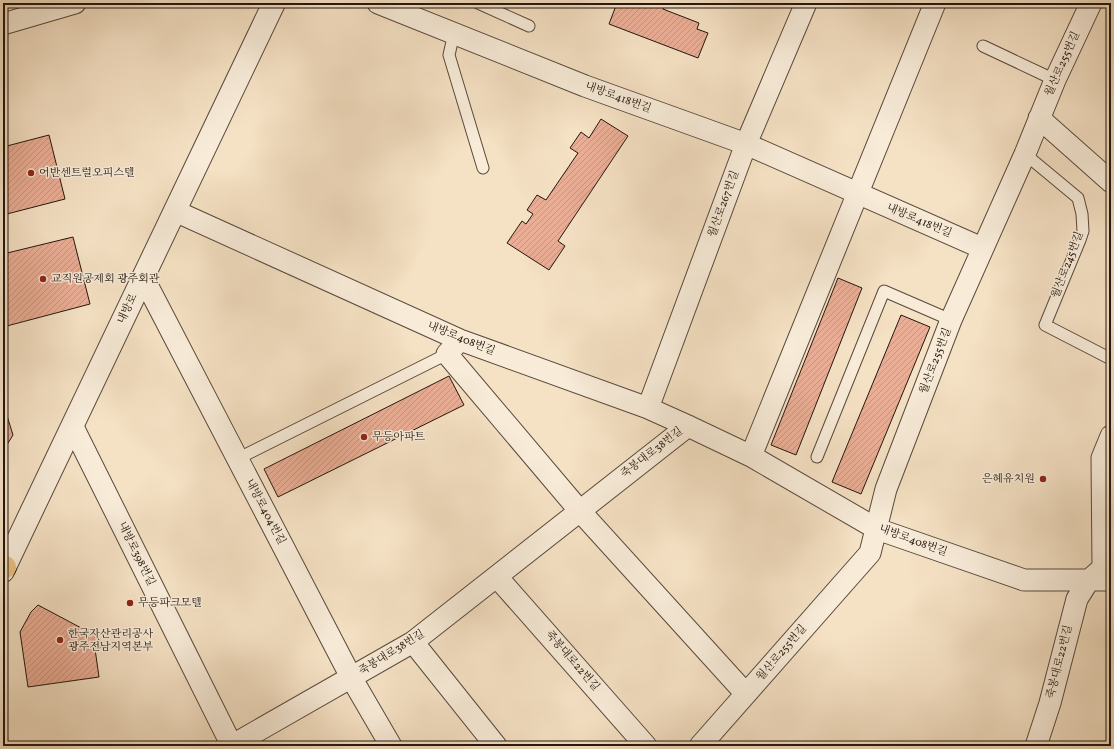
<svg xmlns="http://www.w3.org/2000/svg" width="1114" height="749" font-family="Vollkorn,'Noto Serif KR',serif">
<style>
.building{fill:url(#building-hatch);stroke:#23160e}
.lines{fill:none;stroke-linecap:round;stroke-linejoin:round}
.service-casing{stroke:#58493c;stroke-width:13}
.minor-casing{stroke:#58493c;stroke-width:23}
.tertiary-casing{stroke:#58493c;stroke-width:24}
.primary-casing{stroke:#23160e;stroke-width:24}
.service{stroke:#f8ecd9;stroke-width:11}
.minor{stroke:#f8ecd9;stroke-width:21}
.tertiary{stroke:#f8ecd9;stroke-width:22}
.primary{stroke:#eac082;stroke-width:22}
.poi-dot{fill:#8f2418;stroke:#f8ecd9;stroke-width:1.5}
.labels{text-anchor:middle;dominant-baseline:central;stroke-width:3;stroke-linejoin:round;paint-order:stroke}
.street-label{font-size:11px;fill:#23160e;stroke:#f8ecd9}
.poi-label{font-size:11px;fill:#23160e;stroke:#f8ecd9;text-anchor:start}
</style>
<defs>
<pattern id="building-hatch" width="6" height="6" patternUnits="userSpaceOnUse"><rect width="6" height="6" fill="#eaae96"/><path d="M-1 1l2-2M0 6l6-6M5 7l2-2" fill="none" stroke="#c89580"/></pattern>
</defs>
<rect width="100%" height="100%" fill="#f5e1c4"/>
<filter id="stains"><feTurbulence type="fractalNoise" baseFrequency=".005" numOctaves="4"/><feColorMatrix values="0 0 0 0 .2 0 0 0 0 .09 0 0 0 0 .02 0 0 0 .5 -.17"/></filter>
<radialGradient id="worn" r=".72"><stop offset=".6" stop-color="#630" stop-opacity="0"/><stop offset="1" stop-color="#630" stop-opacity=".3"/></radialGradient>
<path class="building" d="M617,3H666L663,9L699,23L697,29L708,33L698,58L609,24Z
M601,119L628,136L558,241L565,246L549,270L507,243L522,221L526,224L533,214L527,210L537,195L546,200L578,153L570,148L581,132L589,138Z
M49,135L65,199L3,215V147Z
M73,237L90,304L3,327V254Z
M838,278L862,288L796,455L771,445Z
M901,315L930,327L861,494L832,482Z
M449,376L464,405L278,497L264,469Z
M3,403L13,435L3,451Z
M38,605L85,630L97,629L100,648L95,649L99,677L28,687L20,632L31,612Z"/>
<g class="lines">
<defs>
<path id="service" d="M478,3L529,26
M454,33L449,55L483,168
M983,46L1055,80
M1025,154L1078,198L1082,214L1083,231L1080,240L1045,325L1111,359
M817,457L884,291L951,320
M237,459L447,354"/>
<path id="minor" d="M378,3L585,86L746,144L982,248
M3,24L75,3
M1039,118L1111,182
M175,211L460,340L648,408L688,426L751,456L877,529L1024,580H1111
M143,277L352,679L391,746
M460,340L447,354L579,510L746,694
M648,408L746,144L806,3
M73,427L232,746
M751,456L935,3
M497,577L646,746
M413,642L496,746
M231,746L413,642L688,426
M700,746L870,553L886,489L951,320L1025,154L1055,80L1091,3
M1036,746L1050,703L1077,599L1089,580L1103,568L1102,458L1111,436"/>
<path id="tertiary" d="M3,571L274,3"/>
<path id="primary" d="M3,568L5,567"/>
</defs>
<use href="#service" class="service-casing"/>
<use href="#minor" class="minor-casing"/>
<use href="#tertiary" class="tertiary-casing"/>
<use href="#primary" class="primary-casing"/>
<use href="#service" class="service"/>
<use href="#minor" class="minor"/>
<use href="#tertiary" class="tertiary"/>
<use href="#primary" class="primary"/>
</g>
<g class="poi-dot">
<circle cx="31" cy="173" r="4"/>
<circle cx="43" cy="279" r="4"/>
<circle cx="364" cy="437" r="4"/>
<circle cx="1043" cy="479" r="4"/>
<circle cx="130" cy="603" r="4"/>
<circle cx="60" cy="640" r="4"/>
</g>
<g class="labels">
<g class="street-label">
<text transform="translate(1063 64) rotate(-66)">월산로255번길</text>
<text transform="translate(618 98) rotate(20)">내방로418번길</text>
<text transform="translate(724 204) rotate(-70)">월산로267번길</text>
<text transform="translate(919 221) rotate(23)">내방로418번길</text>
<text transform="translate(1068 265) rotate(-69)">월산로245번길</text>
<text transform="translate(128 309) rotate(-65)">내방로</text>
<text transform="translate(461 339) rotate(22)">내방로408번길</text>
<text transform="translate(936 361) rotate(-69)">월산로255번길</text>
<text transform="translate(652 453) rotate(-38)">죽봉대로38번길</text>
<text transform="translate(265 512) rotate(62)">내방로404번길</text>
<text transform="translate(913 541) rotate(20)">내방로408번길</text>
<text transform="translate(136 554) rotate(64)">내방로398번길</text>
<text transform="translate(392 653) rotate(-32)">죽봉대로38번길</text>
<text transform="translate(782 653) rotate(-49)">월산로255번길</text>
<text transform="translate(572 661) rotate(49)">죽봉대로22번길</text>
<text transform="translate(1060 662) rotate(-76)">죽봉대로22번길</text>
</g>
<g class="poi-label">
<text x="39" y="173">어반센트럴오피스텔</text>
<text x="51" y="279">교직원공제회 광주회관</text>
<text x="372" y="437">무등아파트</text>
<text x="1035" y="479" text-anchor="end">은혜유치원</text>
<text x="138" y="603">무등파크모텔</text>
<text x="68" y="634">한국자산관리공사<tspan x="68" dy="13">광주전남지역본부</tspan></text>
</g>
</g>
<rect width="1114" height="749" fill="none" stroke="#f5e1c4" stroke-width="16"/>
<rect x="4" y="4" width="1106" height="741" fill="none" stroke="#23160e" stroke-width="2"/>
<rect x="8" y="8" width="1098" height="733" fill="none" stroke="#23160e"/>
<rect width="100%" height="100%" filter="url(#stains)"/>
<rect width="100%" height="100%" fill="url(#worn)"/>
</svg>
